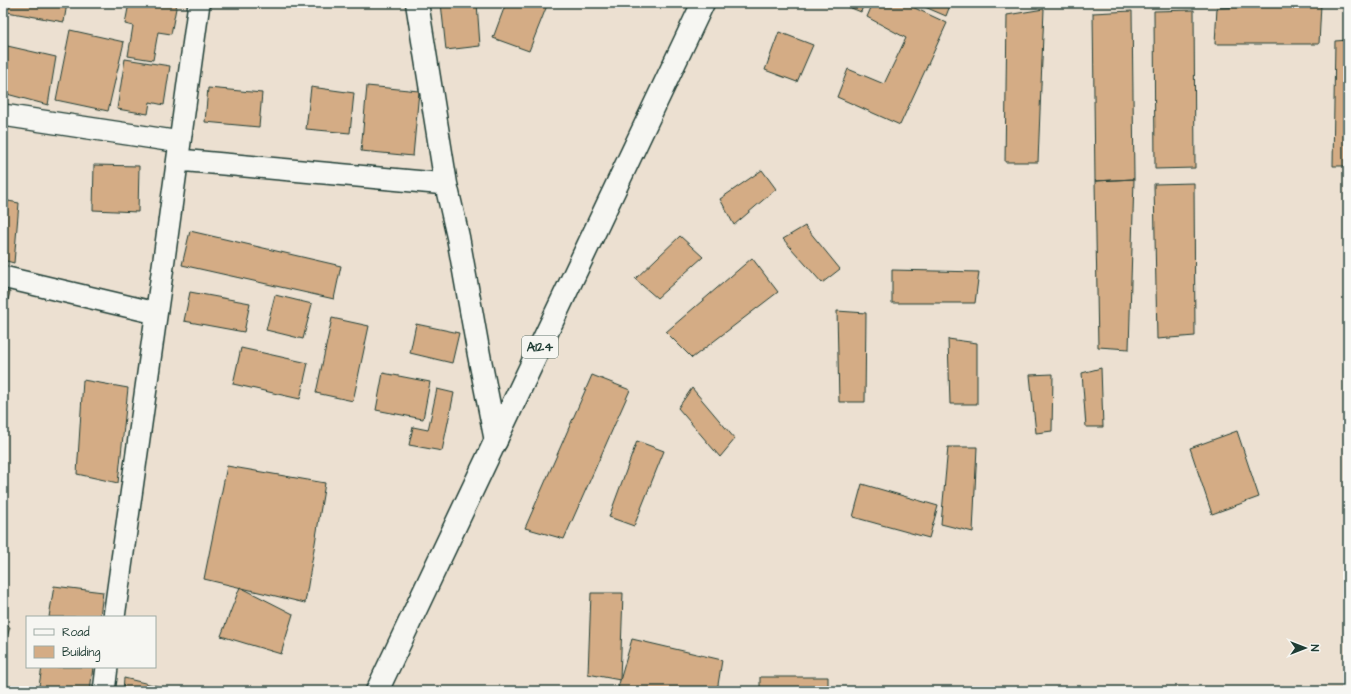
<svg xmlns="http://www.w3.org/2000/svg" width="1351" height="694" font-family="'Architects Daughter',sans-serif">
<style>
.building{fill:#d4ac85;stroke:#1f3d34}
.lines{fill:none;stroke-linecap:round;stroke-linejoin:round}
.minor-casing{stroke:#1f3d34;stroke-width:24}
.tertiary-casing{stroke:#1f3d34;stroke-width:25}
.trunk-casing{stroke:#1f3d34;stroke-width:25}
.minor{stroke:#f6f6f2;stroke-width:21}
.tertiary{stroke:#f6f6f2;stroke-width:22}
.trunk{stroke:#f6f6f2;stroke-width:22}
.labels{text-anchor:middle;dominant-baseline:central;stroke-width:3.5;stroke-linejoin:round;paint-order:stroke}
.shield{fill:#f6f6f2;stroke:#60746d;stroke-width:1}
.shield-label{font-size:13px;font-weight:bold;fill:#1f3d34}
</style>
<rect width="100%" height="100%" fill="#ece0d1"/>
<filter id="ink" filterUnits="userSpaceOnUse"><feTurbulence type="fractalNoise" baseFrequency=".025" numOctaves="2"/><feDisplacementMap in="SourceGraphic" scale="8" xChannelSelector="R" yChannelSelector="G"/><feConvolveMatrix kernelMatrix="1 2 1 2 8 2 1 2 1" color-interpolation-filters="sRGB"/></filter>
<g filter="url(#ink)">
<path class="building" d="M9,3H67L64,22L7,12Z
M129,3H177L171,34L158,32L153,60L128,56L133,26L125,24Z
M441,3H477L480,46L446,50Z
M506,3H548L529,51L493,38Z
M839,3H864L861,12Z
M873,3H904L947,23L900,125L837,97L848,69L884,84L906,38L867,17Z
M926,3H951L946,16L925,7Z
M1321,4L1319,44H1215L1217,8Z
M1044,9L1038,162H1005L1007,15Z
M1194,10L1195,168L1155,169L1154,11Z
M1132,11L1134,179L1095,181L1093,13Z
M70,30L124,42L108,111L56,100Z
M779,32L813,45L797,82L765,70Z
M1348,40V166H1333L1335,41Z
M3,45L56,57L48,105L3,93Z
M125,59L170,66L164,105L150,102L148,114L117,109Z
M367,86L419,91L413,156L361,151Z
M311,87L354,93L350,133L306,129Z
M208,88L262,93L259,127L205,122Z
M94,165L139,166L138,212L93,210Z
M762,170L776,189L734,225L720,199Z
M1134,179L1129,349L1098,347L1095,181Z
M1194,183L1195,336L1157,339L1154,184Z
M3,200L19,203L14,263L3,260Z
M805,226L840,269L822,283L783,239Z
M190,231L341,266L334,299L182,265Z
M680,236L703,257L657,298L635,279Z
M752,258L778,292L692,358L666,332Z
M892,270L979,272L975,303H892Z
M3,291L10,292L3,320Z
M190,292L250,303L244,332L184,321Z
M275,295L312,304L303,339L266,330Z
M837,311L866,313L865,402H839Z
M332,318L369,326L353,401L316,393Z
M416,324L459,333L452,363L410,353Z
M948,339L977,343V404H950Z
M241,348L308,363L300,399L233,384Z
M1101,368L1103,427H1086L1082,373Z
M383,373L430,382L423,419L376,410Z
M1053,374L1052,431L1036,433L1030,375Z
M592,375L630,390L564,539L525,528Z
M83,380L128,388L118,483L77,474Z
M692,388L735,439L720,457L678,408Z
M437,389L454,393L442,451L409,445L413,427L428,430Z
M1237,431L1259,497L1212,514L1190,448Z
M637,441L664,451L634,526L609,517Z
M948,447H977L973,532L941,524Z
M227,466L325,483L305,603L204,579Z
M862,484L938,506L929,538L853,517Z
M54,586L103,592L100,617H49Z
M240,587L293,614L281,654L221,636Z
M591,593H623L620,680L588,674Z
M3,625L10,627L3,651Z
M632,639L722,660L717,691H617Z
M42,667H93L90,691H58L39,686Z
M760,677H828V691H760Z
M124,678L178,691H123Z"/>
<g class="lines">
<defs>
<path id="minor" d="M3,115L180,142
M179,160L446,184
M3,277L156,313
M114,617C142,412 172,208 199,3
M104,691L107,667"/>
<path id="tertiary" d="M417,3L446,184L458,237L479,355L496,441"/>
<path id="trunk" d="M377,691L703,3"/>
</defs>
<use href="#minor" class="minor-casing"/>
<use href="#tertiary" class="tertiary-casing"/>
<use href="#trunk" class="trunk-casing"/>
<use href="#minor" class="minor"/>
<use href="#tertiary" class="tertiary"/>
<use href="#trunk" class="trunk"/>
</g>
</g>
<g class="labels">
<rect class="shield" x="522" y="336" width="36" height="22" rx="3"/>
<g class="shield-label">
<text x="540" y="347">A124</text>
</g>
</g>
<rect width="1351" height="694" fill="none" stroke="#f6f6f2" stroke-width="16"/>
<rect x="8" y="8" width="1335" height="678" fill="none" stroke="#1f3d34" stroke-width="1.5" filter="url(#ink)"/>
<rect x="26" y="616" width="130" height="52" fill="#f6f6f2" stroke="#a0aca6"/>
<rect x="34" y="629" width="20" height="6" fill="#f6f6f2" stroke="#a0aca6"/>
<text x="62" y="636" font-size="12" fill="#1f3d34">Road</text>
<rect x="34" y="646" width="20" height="12" fill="#d4ac85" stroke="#a0aca6"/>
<text x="62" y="656" font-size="12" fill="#1f3d34">Building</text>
<g transform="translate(1305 648) rotate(90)" stroke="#f6f6f2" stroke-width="3" paint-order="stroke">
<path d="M0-3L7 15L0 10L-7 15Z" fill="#1f3d34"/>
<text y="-6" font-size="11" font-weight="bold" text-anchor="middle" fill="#1f3d34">N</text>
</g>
</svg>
